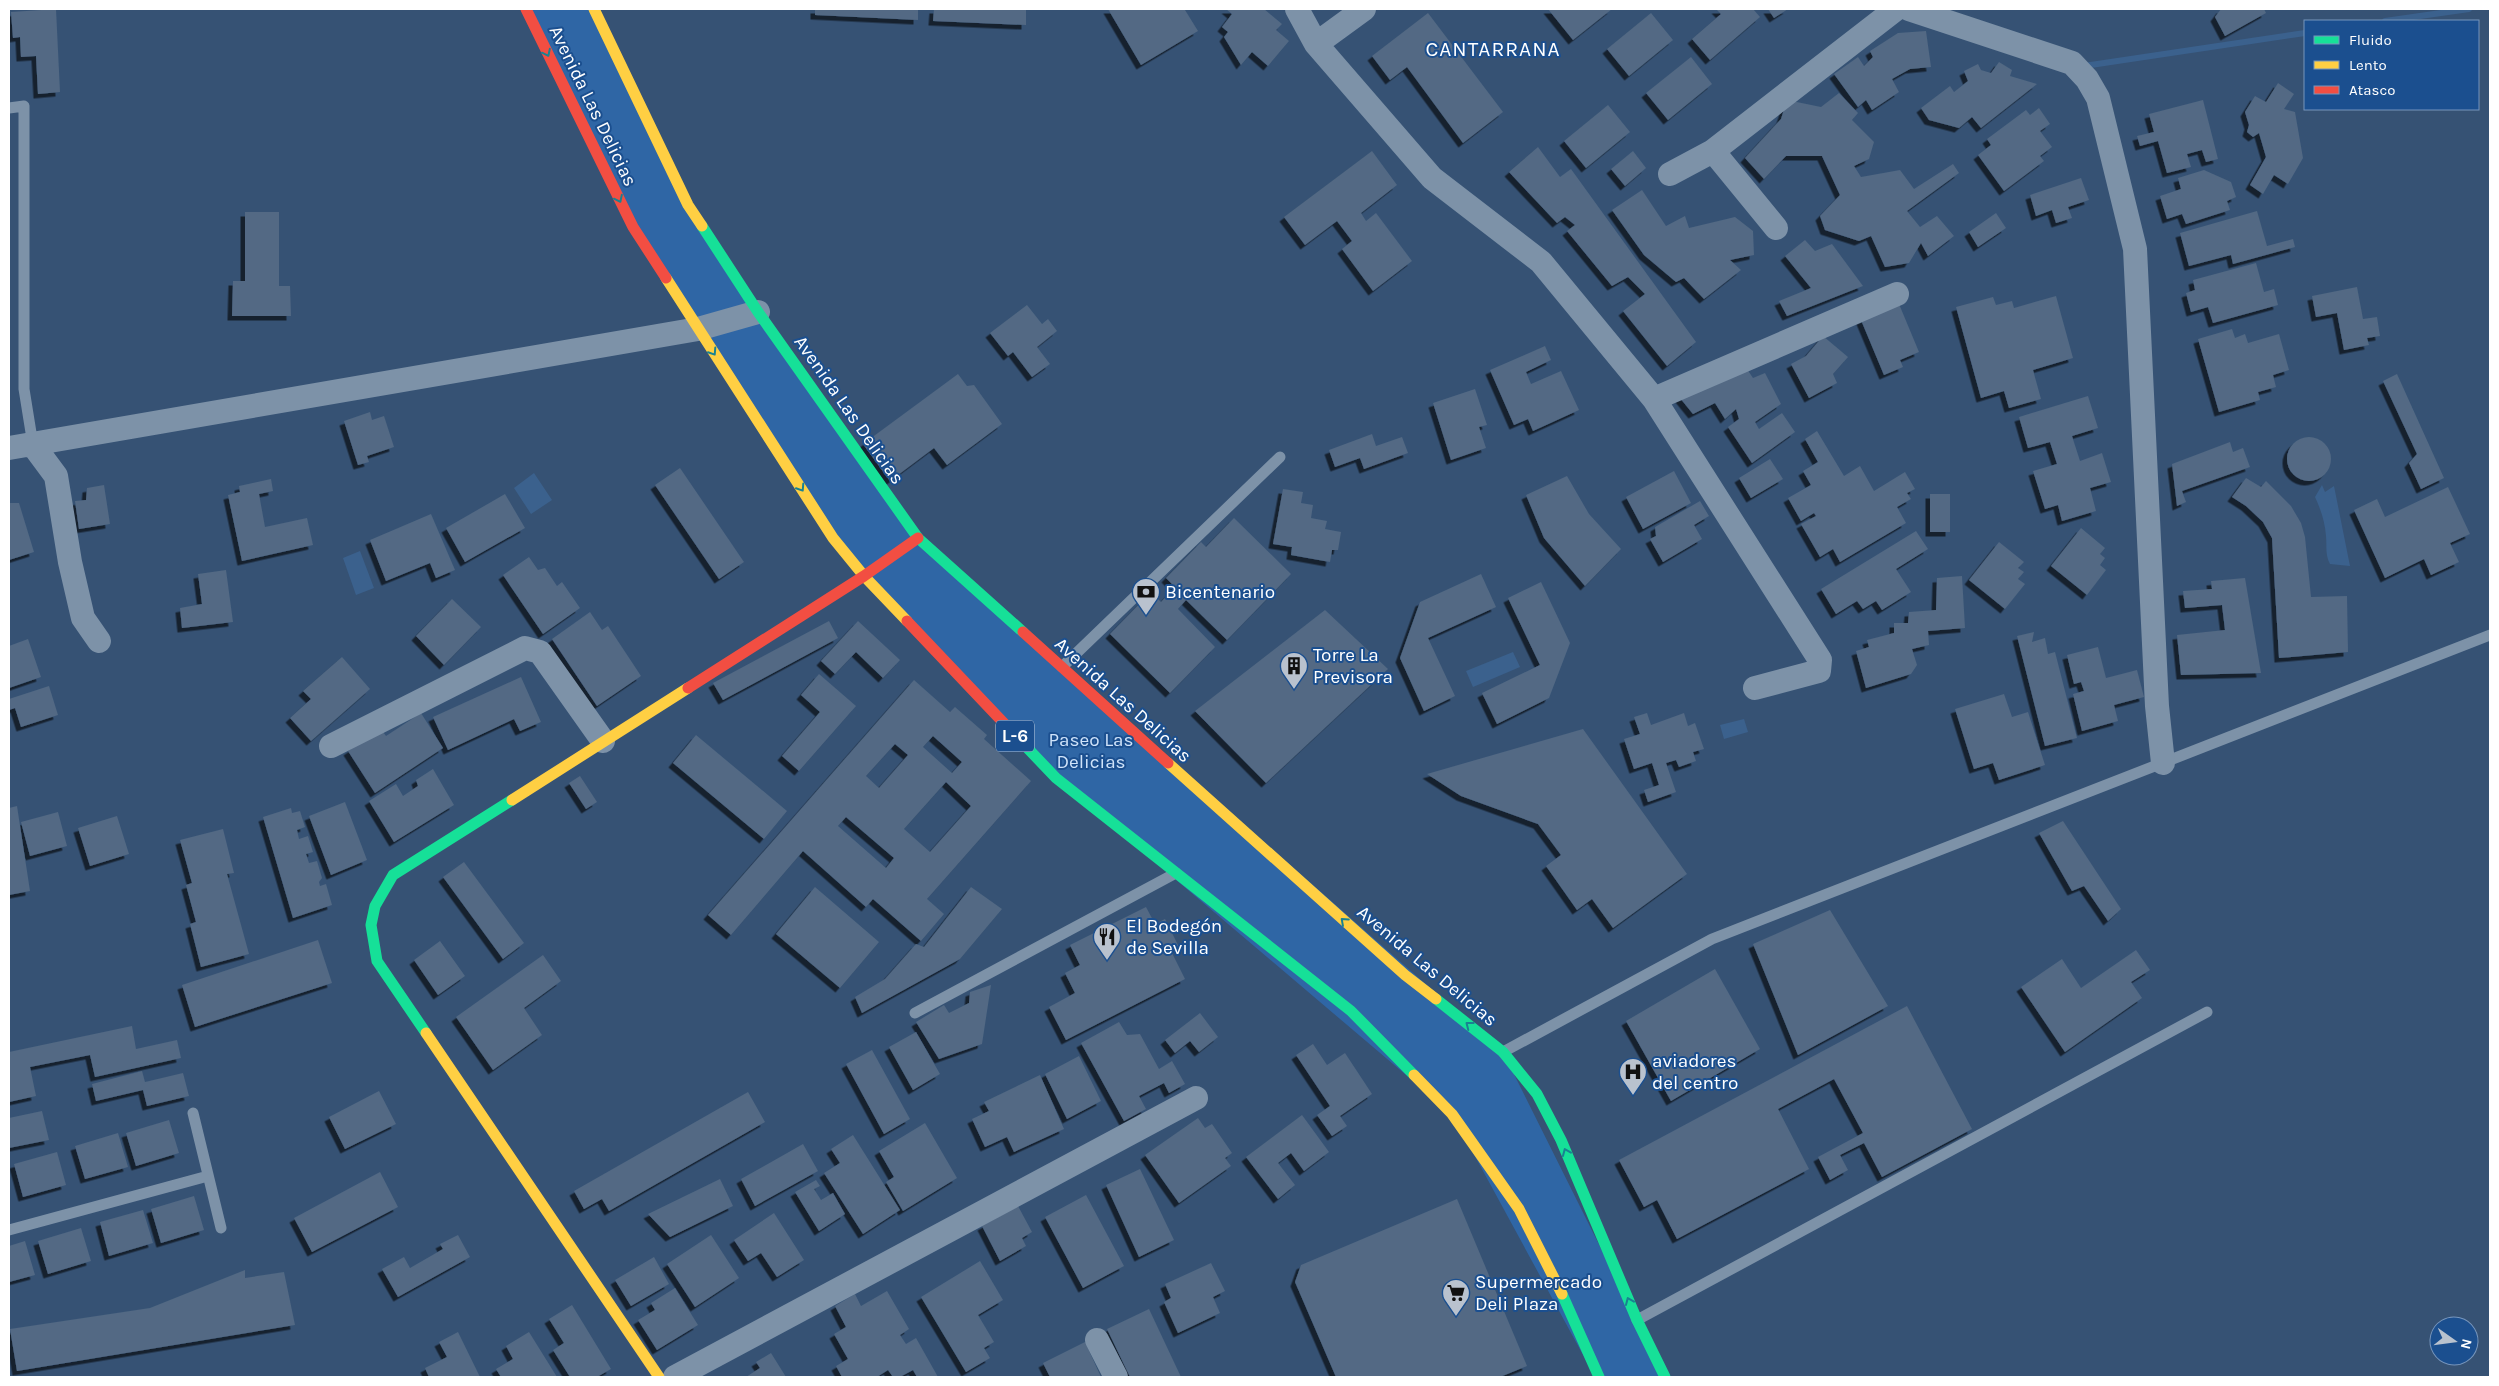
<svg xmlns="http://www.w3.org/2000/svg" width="2499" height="1386" font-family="Karla,sans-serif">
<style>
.green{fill:#2f66a5}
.water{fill:#3b618d}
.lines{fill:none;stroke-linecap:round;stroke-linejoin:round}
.stream{stroke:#3b618d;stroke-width:6}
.building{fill:#526984;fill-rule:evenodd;filter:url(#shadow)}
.lane{stroke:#7d92a8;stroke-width:11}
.street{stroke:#7d92a8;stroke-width:24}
.fast{stroke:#16e098;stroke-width:11}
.slow{stroke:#ffcf43;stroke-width:11}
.jam{stroke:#f24e42;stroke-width:11}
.oneway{stroke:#198292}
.labels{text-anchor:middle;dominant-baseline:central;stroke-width:4;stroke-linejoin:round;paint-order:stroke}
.shield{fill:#1b4f8f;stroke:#bbcadd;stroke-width:1}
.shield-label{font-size:18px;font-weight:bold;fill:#fff}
.street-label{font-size:19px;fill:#fff;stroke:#1b4f8f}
.poi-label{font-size:19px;fill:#fff;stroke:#1b4f8f;text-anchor:start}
.park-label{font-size:19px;fill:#cfe3fa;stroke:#1b4f8f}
.quarter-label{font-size:21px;letter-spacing:1px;fill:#fff;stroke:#1b4f8f}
</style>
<defs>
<filter id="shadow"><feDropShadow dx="-4.5" dy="4.5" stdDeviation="0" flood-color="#0009"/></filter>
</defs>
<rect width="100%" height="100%" fill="#365274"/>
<path class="green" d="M526,9H594L688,205L918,538L1503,1052L1665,1377H1595L1452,1114L1056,778L864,576L633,228Z"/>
<path class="water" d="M534,473L552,500L531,514L514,488Z
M2322,485L2325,492L2334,486L2350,566L2330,564C2325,554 2327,547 2326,536C2325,522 2321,510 2315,497Z
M360,551L374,588L356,595L343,558Z
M1513,652L1520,667L1473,687L1466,671Z
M1744,719L1748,732L1724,739L1720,725Z"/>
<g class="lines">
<path class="stream" d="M2385,21L2469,9
M2084,66L2305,33"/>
</g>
<path class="building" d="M56,9L60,92L38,94L36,56L21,57L20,37L13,38L11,12Z
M815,9H918V20L815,15Z
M934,9H1026V25L933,21Z
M1108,9H1187L1185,10L1198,31L1141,65Z
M1226,9H1264L1282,24L1276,30L1289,41L1268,66L1252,52L1241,65L1224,37L1228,32L1222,27L1232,14Z
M1548,9H1612L1573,40Z
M1716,9H1753L1760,17L1710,60L1692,39L1721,14Z
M1768,9H1788L1774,18Z
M2221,9H2264L2266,13L2225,36L2215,17Z
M1428,13L1503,112L1463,143L1407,67L1390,80L1372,56Z
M1651,13L1673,40L1629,76L1607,49Z
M1926,31L1931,67L1910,69L1892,79L1899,92L1872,110L1866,100L1858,107L1834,74L1858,57L1864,66L1873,57L1870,51L1898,33Z
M1691,57L1712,84L1668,120L1646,93Z
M1999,62L2012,70L2010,76L2037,84L1981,128L1972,117L1959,128L1929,120L1921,108L1950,86L1954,92L1968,81L1964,71L1978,64L1981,70L1991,73Z
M2278,83L2294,94L2284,109L2295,112L2303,158L2288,184L2274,175L2263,194L2250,185L2266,157L2259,133L2253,137L2247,132L2249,125L2245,112L2255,96L2266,102Z
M1839,93L1858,113L1852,120L1874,142L1869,159L1854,166L1861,177L1900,170L1914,189L1953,164L1959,173L1907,211L1920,227L1937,216L1954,236L1928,256L1921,243L1909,263L1885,267L1871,236L1859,241L1825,230L1820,216L1840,195L1822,156H1786L1764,179L1745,158L1781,119L1787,100L1821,107Z
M2203,100L2218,159L2206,162L2202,150L2187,154L2191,167L2167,173L2158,141L2140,146L2137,136L2154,132L2149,114Z
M1608,105L1630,132L1586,168L1564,141Z
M2039,108L2050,124L2040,131L2052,147L2040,156L2044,161L2004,191L1978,155L1991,145L1987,139L2026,110L2030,115Z
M1538,147L1560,177L1571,169L1696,342L1667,366L1623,311L1645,294L1628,277L1612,286L1567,231L1575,225L1565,217L1557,223L1509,172Z
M1372,151L1397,185L1361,213L1366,221L1376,213L1412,261L1373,291L1342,249L1352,241L1337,221L1305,245L1284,217Z
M1633,151L1646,168L1625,186L1611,169Z
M2204,170L2231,182L2236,197L2227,201L2230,210L2186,224L2182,214L2167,219L2160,196L2181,189L2178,178Z
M2081,178L2089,200L2068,207L2072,218L2056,223L2052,210L2036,216L2030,195Z
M1642,190L1666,226L1685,216L1689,228L1735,217L1753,231L1754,255L1730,260L1741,270L1704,299L1684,278L1676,282L1644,255L1612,210Z
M2257,211L2267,246L2293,239L2295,247L2233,264L2231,255L2189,266L2180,233Z
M245,212H279V286H290L291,316H232L233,281H245Z
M1996,213L2006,228L1978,247L1969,232Z
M1805,240L1815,251L1832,244L1863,286L1787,316L1779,301L1811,288L1785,256Z
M2256,263L2264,292L2274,289L2278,305L2213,323L2208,307L2191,312L2186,293L2195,290L2193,280Z
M2357,287L2363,319L2377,317L2380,336L2367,338L2369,345L2344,350L2337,313L2316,317L2312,296Z
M2056,296L2073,358L2033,370L2041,399L2009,408L2004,391L1981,398L1956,307L1993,297L1996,305L2012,301L2014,308Z
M1899,304L1919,352L1900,360L1903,367L1884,375L1861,320Z
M1027,305L1042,324L1048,319L1057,331L1037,347L1050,364L1032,377L1013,352L1008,356L990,333Z
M2232,329L2235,338L2245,334L2248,343L2279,334L2289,370L2273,375L2276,387L2258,392L2260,400L2219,412L2198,339Z
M1823,336L1848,357L1833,374L1837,383L1809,398L1791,364L1806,356Z
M1545,346L1551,360L1526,372L1531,384L1561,371L1579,410L1533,431L1528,419L1514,425L1490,370Z
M1747,369L1753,378L1765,373L1781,404L1755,422L1759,429L1782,413L1795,432L1752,463L1728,427L1739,419L1736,409L1725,419L1715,403L1693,414L1680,398Z
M958,374L967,386L974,385L1002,424L947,465L934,448L890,481L863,444Z
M2397,374L2444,478L2421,489L2409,463L2417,454L2383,381Z
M1475,389L1487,425L1479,427L1486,448L1451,460L1433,403Z
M2088,396L2098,428L2072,436L2080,461L2102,453L2111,482L2090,488L2096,511L2062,521L2058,505L2045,509L2033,471L2057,464L2050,442L2028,448L2019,417Z
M370,412L372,420L384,416L394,447L367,456L369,462L358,465L344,421Z
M1817,431L1844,476L1860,466L1874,491L1905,472L1915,489L1907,493L1911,499L1897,507L1906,523L1840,562L1833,549L1820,557L1801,524L1816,516L1814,513L1801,521L1788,498L1811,485L1803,471L1818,462L1805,439Z
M1372,434L1376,446L1402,437L1408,453L1364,469L1360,458L1335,467L1329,450Z
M2287 459a22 22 0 1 1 44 0a22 22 0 1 1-44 0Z
M2230,442L2233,452L2243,448L2250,467L2182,491L2186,502L2177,506L2172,464Z
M1770,459L1783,479L1751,498L1739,478Z
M680,468L744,562L719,579L655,485Z
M1674,471L1691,503L1643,529L1626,497Z
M1567,476L1589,514L1621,549L1585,586L1544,538L1526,495Z
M2246,478L2261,487L2266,481L2291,506L2301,523L2305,537L2311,597L2347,596L2348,652L2279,658L2272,538L2263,522L2246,506L2232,497Z
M271,479L273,491L259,494L265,527L307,518L313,545L242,561L228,495L240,492L239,486Z
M104,485L110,524L79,529L75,501L86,500L87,488Z
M2448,487L2470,534L2450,543L2459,562L2431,575L2424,559L2385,578L2354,510L2377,499L2385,517Z
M1283,489L1303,492L1301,503L1313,505L1311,518L1327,521L1325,529L1341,532L1338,550H1332L1330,562L1291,555L1292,547L1273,544Z
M505,494L525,528L465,562L446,528Z
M1930,494H1950V532H1930Z
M1700,501L1709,516L1694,525L1702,539L1663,562L1650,539L1656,536L1655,527Z
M9,503H19L34,552L9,560Z
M431,514L455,570L436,578L430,563L386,581L370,540Z
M1234,518L1291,574L1227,640L1186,600L1178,609L1215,647L1170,693L1110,634L1151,592L1161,602L1175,587L1166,578L1201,542L1206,547Z
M2081,528L2105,548L2100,554L2105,558L2100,565L2106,570L2087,595L2051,566Z
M1916,531L1928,549L1896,569L1911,592L1882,610L1876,601L1863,609L1857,601L1836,614L1821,589Z
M1999,542L2024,562L2018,568L2024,572L2018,579L2025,584L2005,609L1969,580Z
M529,557L538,570L545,568L557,586L562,582L580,608L543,634L503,575Z
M226,570L233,622L182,628L180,608L202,604L198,574Z
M1481,574L1496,607L1428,638L1455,696L1424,711L1400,658L1420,602Z
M1962,576L1965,628L1928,631L1929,645L1912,649L1917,665L1911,674L1866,688L1856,651L1869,647L1867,640L1894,633V623H1908L1909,612L1936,610L1937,578Z
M2245,578L2261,673L2181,675L2177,635L2225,630L2222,605L2185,608L2183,591L2212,589L2211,581Z
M1541,582L1570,643L1549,698L1497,724L1482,693L1540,665L1508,598Z
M452,599L481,627L444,665L416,636Z
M1325,610L1388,669L1266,783L1195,711Z
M590,612L602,630L608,626L641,676L597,706L552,639Z
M829,621L838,638L723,700L713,683Z
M858,621L900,660L883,678L856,652L835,674L821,661Z
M2034,632L2032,642L2045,638L2048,654L2055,652L2077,738L2045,746L2017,636Z
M28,639L41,677L9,688V646Z
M2098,647L2106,678L2137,670L2144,697L2114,705L2118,721L2082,731L2073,694L2084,691L2081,682L2074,684L2067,655Z
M342,657L370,689L311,741L290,718L311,699L303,691Z
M819,674L856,706L799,771L782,756L820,712L801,695Z
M521,677L541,722L520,731L514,719L448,750L433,717Z
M914,680L950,712L955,707L987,735L984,739L1031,781L927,899L944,914L921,941L873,899L866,907L803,851L731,935L708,915ZM933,736L962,762L952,773L923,747ZM895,744L908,755L879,788L866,776ZM946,782L971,806L930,852L904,829ZM846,817L894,858L886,868L838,826Z
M49,686L58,715L21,727L15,708L9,710V699Z
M2004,694L2012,717L2028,712L2045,765L1999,780L1993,763L1974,769L1955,709Z
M421,713L443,748L375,793L348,751L381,729L386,736Z
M1647,713L1651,725L1684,713L1688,726L1695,723L1704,749L1693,752L1696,761L1679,767L1676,760L1666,763L1676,792L1648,802L1644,790L1659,785L1652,763L1634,769L1624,739L1640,734L1634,717Z
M1583,729L1687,874L1613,928L1592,899L1577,910L1546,866L1561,855L1538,824L1461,796L1427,774Z
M696,735L787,811L764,839L673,763Z
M433,769L454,805L394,842L369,801L396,784L403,796L418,786L416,780Z
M580,776L597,802L586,809L569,783Z
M345,802L367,860L331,875L309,816Z
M17,806L30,891L9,895V808Z
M291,808L292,813L300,811L305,827L297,830L299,839L308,836L313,852L306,854L309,863L317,861L322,878L319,882L320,886L326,884L332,905L293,918L263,817Z
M58,812L67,846L30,856L21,822Z
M117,816L129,854L90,866L78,828Z
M2063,821L2121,909L2108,921L2084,886L2072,891L2039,833Z
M223,829L234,873L227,874L249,954L201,967L190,924L196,922L186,885L192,883L180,840Z
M464,862L524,943L503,959L443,877Z
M815,887L879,942L840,988L776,934Z
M971,887L1002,909L960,959L862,1013L855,997L885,979L916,944L924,947Z
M1146,907L1155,924L1165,919L1179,947L1171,951L1185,979L1066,1040L1049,1007L1075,993L1065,973L1080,965L1070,945Z
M1830,910L1888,1006L1798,1055L1753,944Z
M318,940L332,983L195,1027L182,985Z
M440,941L465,976L438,995L414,960Z
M2136,950L2150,970L2131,982L2142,998L2065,1052L2021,987L2062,959L2081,988Z
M543,955L561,981L524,1008L542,1035L493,1070L456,1017Z
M1715,969L1760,1049L1671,1101L1626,1021Z
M991,985L982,1044L939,1059L916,1022L944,1005L949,1013L969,1003L970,992Z
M1907,1006L1972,1129L1882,1177L1864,1143L1840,1155L1848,1170L1830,1180L1818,1157L1863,1133L1834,1079L1778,1109L1809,1169L1677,1239L1657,1200L1644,1207L1619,1160Z
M1200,1013L1218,1037L1199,1052L1190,1041L1175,1053L1165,1040Z
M1119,1022L1127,1035L1140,1034L1159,1069L1172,1061L1185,1084L1169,1093L1164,1083L1139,1096L1146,1109L1124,1121L1081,1043Z
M132,1026L136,1049L177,1040L181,1058L95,1077L90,1055L30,1067L36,1096L9,1102V1052Z
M916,1032L940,1074L913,1090L889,1047Z
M1313,1044L1327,1065L1345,1053L1372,1094L1340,1116L1347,1126L1332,1136L1317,1115L1330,1106L1296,1055Z
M872,1050L910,1119L884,1134L846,1064Z
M1079,1056L1101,1101L1067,1119L1045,1074Z
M142,1071L145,1082L183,1073L189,1096L147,1106L143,1090L96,1101L92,1084Z
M1040,1075L1064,1129L1014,1152L1007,1137L985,1147L972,1119L989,1111L984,1102Z
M379,1091L396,1124L345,1149L329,1117Z
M748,1092L765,1122L609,1211L602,1199L584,1209L574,1191Z
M42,1111L49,1140L9,1148V1118Z
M1302,1115L1329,1152L1304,1171L1291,1153L1278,1163L1295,1185L1278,1199L1246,1157Z
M1198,1118L1205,1128L1212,1124L1232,1153L1225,1158L1231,1166L1179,1203L1145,1155Z
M169,1120L179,1153L136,1166L126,1133Z
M925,1123L957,1178L903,1211L886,1182L894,1177L879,1151Z
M118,1133L128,1167L85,1179L75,1146Z
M853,1135L900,1210L863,1234L824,1173L840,1163L831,1149Z
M803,1144L818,1171L755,1206L741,1179Z
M57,1152L66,1185L23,1197L14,1164Z
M1140,1169L1174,1240L1139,1257L1106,1185Z
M380,1172L398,1207L312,1252L294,1218Z
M720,1179L733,1206L670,1237L648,1214Z
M816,1180L820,1186L814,1189L821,1200L833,1193L845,1214L819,1231L795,1192Z
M1086,1195L1124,1266L1083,1288L1045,1217Z
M194,1196L204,1230L161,1243L151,1209Z
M1457,1199L1527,1366L1500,1377H1336L1295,1282L1301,1265Z
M1018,1206L1032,1232L1022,1238L1026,1246L1000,1261L982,1226Z
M143,1210L153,1243L109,1256L100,1222Z
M774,1213L804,1260L777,1277L761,1253L748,1261L734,1240Z
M81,1228L91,1261L48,1274L38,1241Z
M458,1235L470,1257L398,1297L382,1269L404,1257L410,1268L443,1249L440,1244Z
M711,1235L739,1278L695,1307L667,1264Z
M25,1241L35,1275L9,1282V1246Z
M654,1257L669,1284L631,1306L615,1280Z
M980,1261L1003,1300L978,1315L994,1342L984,1348L990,1358L966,1372L921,1297Z
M1211,1263L1225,1291L1213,1297L1220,1313L1178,1333L1164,1302L1171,1298L1165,1284Z
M245,1270V1278L284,1272L295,1325L17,1371L10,1329L150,1308Z
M675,1288L698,1325L657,1350L638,1320L655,1310L651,1303Z
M887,1291L909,1329L900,1335L906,1344L916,1338L938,1377H917L913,1370L900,1377H893L888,1370L877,1377H842L836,1366L848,1359L834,1334L846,1327L835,1306L855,1294L861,1306Z
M572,1305L611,1369L597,1377H570L553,1350L564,1343L549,1319Z
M1149,1309L1181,1377H1130L1107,1329Z
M458,1332L480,1377H429L425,1368L447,1357L439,1342Z
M529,1332L557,1377H501L496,1369L513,1359L506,1346Z
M1085,1342L1101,1377H1050L1043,1363Z
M771,1353L786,1377H746L760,1368L756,1362Z"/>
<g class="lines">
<path class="lane" d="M9,108L24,106V389L33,445
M1062,667L1280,457
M915,1013L1176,873
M1503,1052L1712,939L2490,635
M193,1113L221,1228
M9,1230L208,1176
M1637,1320L2207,1012"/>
<path class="street" d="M1297,9L1316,44L1432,178L1541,262L1654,399L1820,660L1819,671L1755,688
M1909,9L2072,63L2087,79L2098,98L2135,249L2157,706L2163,763
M1316,44L1364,9
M1713,151L1776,228
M1670,174L1713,151L1896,9
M1654,399L1897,294
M33,445L56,476L70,562L83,618L99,641
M9,448L698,329L758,312
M331,746L525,648L540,652L603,741
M1097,1340L1116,1377
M675,1377L1196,1098"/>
<path class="fast" d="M702,226L758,312L918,538L1023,632
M1016,736L1056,778L1351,1011L1414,1075
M1436,999L1503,1052L1537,1094L1561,1140L1637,1320L1665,1377
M426,1033L377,961L371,925L375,906L393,875L512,800
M1562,1294L1599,1377"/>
<path class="slow" d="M594,9L688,205L702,226
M666,278L833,538L864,576L907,621
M1168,763L1405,975L1436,999
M512,800L688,688
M426,1033L659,1377
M1414,1075L1452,1114L1519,1209L1562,1294"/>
<path class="jam" d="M526,9L633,227L666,278
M907,621L1016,736
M1023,632L1168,763
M688,688L864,576L918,538"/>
</g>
<defs><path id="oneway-chevron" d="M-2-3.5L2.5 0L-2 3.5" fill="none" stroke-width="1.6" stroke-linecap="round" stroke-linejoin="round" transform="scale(1.25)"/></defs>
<g class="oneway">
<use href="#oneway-chevron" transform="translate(547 53) rotate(64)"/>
<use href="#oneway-chevron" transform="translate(619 199) rotate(64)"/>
<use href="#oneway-chevron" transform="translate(713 352) rotate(57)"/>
<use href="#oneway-chevron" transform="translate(801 488) rotate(57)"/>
<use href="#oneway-chevron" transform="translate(1344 921) rotate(-138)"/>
<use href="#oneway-chevron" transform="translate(1469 1025) rotate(-142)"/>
<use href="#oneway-chevron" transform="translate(1566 1152) rotate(-113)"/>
<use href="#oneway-chevron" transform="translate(1629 1301) rotate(-113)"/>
</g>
<defs>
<symbol id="bank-pin" viewBox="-11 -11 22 30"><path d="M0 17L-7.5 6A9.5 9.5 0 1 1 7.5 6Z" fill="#b9c2ce" stroke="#1b4f8f"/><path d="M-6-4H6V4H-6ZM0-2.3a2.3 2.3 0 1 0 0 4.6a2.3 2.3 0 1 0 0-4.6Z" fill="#111"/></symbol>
<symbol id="building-pin" viewBox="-11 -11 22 30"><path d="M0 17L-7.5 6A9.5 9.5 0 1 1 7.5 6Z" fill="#b9c2ce" stroke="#1b4f8f"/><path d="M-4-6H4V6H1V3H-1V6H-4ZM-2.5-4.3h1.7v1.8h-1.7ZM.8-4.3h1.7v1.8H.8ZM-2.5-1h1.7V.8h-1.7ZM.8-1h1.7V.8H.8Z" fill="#111"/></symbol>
<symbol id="restaurant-pin" viewBox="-11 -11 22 30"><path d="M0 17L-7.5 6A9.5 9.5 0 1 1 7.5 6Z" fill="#b9c2ce" stroke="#1b4f8f"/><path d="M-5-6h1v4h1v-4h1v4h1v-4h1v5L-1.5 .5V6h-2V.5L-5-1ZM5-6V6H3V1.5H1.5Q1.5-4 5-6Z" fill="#111"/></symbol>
<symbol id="hospital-pin" viewBox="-11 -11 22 30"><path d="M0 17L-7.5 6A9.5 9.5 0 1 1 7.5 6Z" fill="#b9c2ce" stroke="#1b4f8f"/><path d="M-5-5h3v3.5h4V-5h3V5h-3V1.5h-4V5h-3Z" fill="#111"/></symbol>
<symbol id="supermarket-pin" viewBox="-11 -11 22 30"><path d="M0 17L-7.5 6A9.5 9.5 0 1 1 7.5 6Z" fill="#b9c2ce" stroke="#1b4f8f"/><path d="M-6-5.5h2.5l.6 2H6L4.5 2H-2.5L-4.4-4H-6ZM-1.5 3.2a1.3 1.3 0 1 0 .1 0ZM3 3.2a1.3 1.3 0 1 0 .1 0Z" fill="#111"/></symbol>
</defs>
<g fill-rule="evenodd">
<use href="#bank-pin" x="1130" y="576" width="32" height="43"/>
<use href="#building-pin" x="1278" y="650" width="32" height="43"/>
<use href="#restaurant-pin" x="1091" y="921" width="32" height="43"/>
<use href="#hospital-pin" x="1617" y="1056" width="32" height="43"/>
<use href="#supermarket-pin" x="1440" y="1277" width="32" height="43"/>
</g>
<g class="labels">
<rect class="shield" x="996" y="720.5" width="38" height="31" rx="4"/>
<g class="shield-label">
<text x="1015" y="736">L-6</text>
</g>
<g class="street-label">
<text transform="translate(593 106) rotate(64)">Avenida Las Delicias</text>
<text transform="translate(849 410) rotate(55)">Avenida Las Delicias</text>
<text transform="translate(1123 700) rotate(42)">Avenida Las Delicias</text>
<text transform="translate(1427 966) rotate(40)">Avenida Las Delicias</text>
</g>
<g class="poi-label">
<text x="1165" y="592">Bicentenario</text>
<text x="1313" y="655">Torre La<tspan x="1313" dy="22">Previsora</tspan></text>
<text x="1126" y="926">El Bodegón<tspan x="1126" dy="22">de Sevilla</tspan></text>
<text x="1652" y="1061">aviadores<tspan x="1652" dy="22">del centro</tspan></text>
<text x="1475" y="1282">Supermercado<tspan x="1475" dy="22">Deli Plaza</tspan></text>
</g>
<g class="park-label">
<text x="1091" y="740">Paseo Las<tspan x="1091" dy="22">Delicias</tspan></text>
</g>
<g class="quarter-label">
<text x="1493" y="49">CANTARRANA</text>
</g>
</g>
<rect width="2499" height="1386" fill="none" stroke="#ffffff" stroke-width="20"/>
<rect x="2304" y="20" width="175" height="90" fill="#1b4f8f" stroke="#7695bc"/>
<rect x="2314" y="36" width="25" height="8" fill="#16e098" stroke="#7695bc"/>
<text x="2349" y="45" font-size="15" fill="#ffffff">Fluido</text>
<rect x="2314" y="61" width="25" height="8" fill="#ffcf43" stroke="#7695bc"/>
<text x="2349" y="70" font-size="15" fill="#ffffff">Lento</text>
<rect x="2314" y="86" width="25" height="8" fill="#f24e42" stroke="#7695bc"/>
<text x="2349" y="95" font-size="15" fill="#ffffff">Atasco</text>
<g transform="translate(2454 1341) rotate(104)"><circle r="24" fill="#1b4f8f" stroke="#7695bc"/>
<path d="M0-4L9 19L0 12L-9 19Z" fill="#b9c2ce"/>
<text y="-8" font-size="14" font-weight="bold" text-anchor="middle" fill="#ffffff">N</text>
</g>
</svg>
